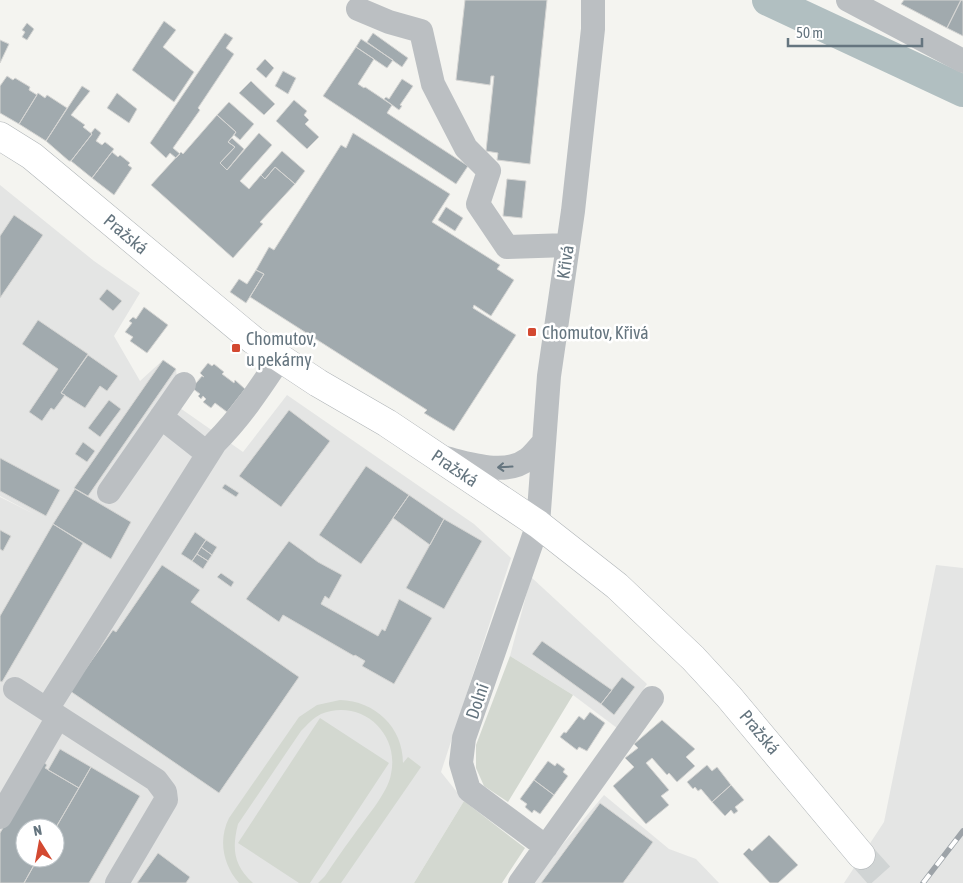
<svg xmlns="http://www.w3.org/2000/svg" width="963" height="883" font-family="'Asap Condensed',sans-serif">
<style>
.built{fill:#e4e5e4;fill-rule:evenodd}
.green{fill:#d3d8d0}
.lines{fill:none;stroke-linecap:round;stroke-linejoin:round}
.river{stroke:#b1bfc1;stroke-width:32}
.building{fill:#a1aaae;stroke:#d5d5d3}
.major-tunnel{stroke:#d0d4d4;stroke-width:28;stroke-dasharray:28 14;stroke-linecap:butt}
.major-casing{stroke:#aeb3b6;stroke-width:29}
.minor{stroke:#bbbfc2;stroke-width:24}
.major{stroke:#fff;stroke-width:28}
.rail-casing{stroke:#9da3a8;stroke-width:5.5}
.rail{stroke:#fff;stroke-width:4;stroke-dasharray:11;stroke-linecap:butt}
.oneway{stroke:#65757f}
.poi-dot{fill:#d34931;stroke:#fff;stroke-width:2}
.labels{text-anchor:middle;dominant-baseline:central;stroke-width:5;stroke-linejoin:round;paint-order:stroke}
.street-label{font-size:18px;fill:#65757f;stroke:#fff}
.poi-label{font-size:18px;fill:#65757f;stroke:#fff;text-anchor:start}
</style>
<rect width="100%" height="100%" fill="#f4f4f0"/>
<path class="built" d="M0,185L94,261L140,293L114,336L140,381L163,360L176,369L180,408L243,452L287,395L474,524L511,558L441,772L464,801L414,883H0V497L34,514L0,496ZM25,828H55V858H25Z
M936,565L963,568V883H844L884,822Z
M531,577L647,684L617,728L573,695L510,656Z
M604,795L669,849L696,859L719,883H534L542,869Z"/>
<path class="green" d="M510,656L573,695L508,802L484,786L476,768V745Z
M340,700C375,701 403,727 403,763L408,757L421,767L341,883H318L325,876C334,863 343,849 353,836C364,820 388,793 391,774C400,733 361,698 321,714C313,718 307,725 301,731L238,824C232,848 233,865 253,883H239C223,865 218,840 229,818L299,717L317,705Z
M320,718L389,763L310,883H299L238,843Z
M464,801L525,848L502,883H414Z"/>
<g class="lines">
<path class="river" d="M768,0L963,91"/>
</g>
<path class="building" d="M465,0H547L530,164L497,160L498,153L486,151L494,76H491L490,85L456,80Z
M904,0H961L947,28L901,4Z
M961,0L963,1V36L947,28Z
M164,21L176,30L163,47L194,72L174,102L132,70Z
M27,23L34,29L27,40L22,37L25,32L22,30Z
M225,33L233,38L226,48L234,54L198,108L200,110L173,148L180,154L176,158L170,153L166,158L150,143Z
M373,33L408,58L402,67L367,42Z
M361,39L393,60L387,68L356,47Z
M0,40L9,44L0,63Z
M356,47L374,59L358,84L364,88L365,87L392,105L387,113L468,166L456,184L323,96Z
M265,59L274,68L266,78L256,69Z
M283,71L296,78L288,94L275,86Z
M7,76L13,80L15,78L30,87L29,90L37,95L19,124L0,113V86Z
M402,79L413,86L400,105L402,106L399,110L384,99L386,97L389,99Z
M251,81L275,104L264,115L239,93Z
M82,86L90,91L71,115L85,125L83,127L92,134L71,161H69L46,141Z
M38,93L45,98L47,95L67,108L46,141L19,124Z
M117,93L137,109L129,123L107,108Z
M294,100L307,111L304,115L309,120L305,124L319,137L307,149L276,121Z
M229,102L254,124L240,140L234,135L236,132L217,115Z
M217,115L236,132L228,142L235,147L220,163L227,170L259,133L272,145L240,181L249,189L261,175L265,179L275,167L295,184L260,222L263,224L233,258L151,185L181,152L183,154Z
M95,128L101,133L96,141L102,145L105,142L114,149L92,178L71,161L92,134L91,133Z
M353,133L450,194L432,222L500,265L497,269L514,280L491,316L474,305L473,308L516,335L454,431L424,413L427,410L250,297L264,274L256,270L269,247L274,250L341,145L346,148Z
M232,138L244,149L227,170L220,163L235,147L228,142Z
M282,151L305,171L295,184L275,167L265,179L261,175Z
M112,152L118,157L120,155L130,163L128,165L132,168L114,195L92,178Z
M507,179L526,181L522,218L503,216Z
M446,207L463,218L455,231L438,220Z
M14,215L43,235L0,298V236Z
M256,270L264,274L246,303L230,292L239,279L247,284Z
M107,289L122,301L113,311L99,299Z
M144,307L168,325L147,353L130,341L133,337L125,332L132,323L129,321L133,317L136,319Z
M38,320L88,354L61,393L65,395L54,410L51,408L42,421L29,412L58,369L22,344Z
M88,355L118,376L107,391L100,386L85,408L61,393Z
M163,360L176,369L88,496L74,488Z
M208,363L212,366L214,364L224,372L222,374L234,383L235,380L245,389L227,412L215,403L211,408L203,402L206,399L203,396L201,399L198,396L200,394L192,388L202,376L204,377L200,373Z
M109,400L121,409L100,437L88,428Z
M289,410L330,441L281,507L239,476Z
M83,442L95,451L87,462L75,454Z
M0,458L60,490L46,516L0,491Z
M366,466L409,495L361,564L319,535Z
M225,484L239,493L236,497L222,488Z
M75,489L131,522L111,559L53,524Z
M409,495L444,519L430,545L393,518Z
M444,519L482,541L444,609L406,588Z
M53,524L83,543L2,682L0,681V616Z
M0,530L11,536L3,551L0,549Z
M195,532L206,540L192,561L181,554Z
M206,540L217,547L212,555L201,547Z
M289,541L318,562L342,575L329,599L325,596L321,604L378,636L382,629L385,631L399,599L432,618L394,684L362,666L365,661L355,655L354,656L283,615L279,622L246,599Z
M201,547L212,555L208,561L197,554Z
M197,554L208,561L203,569L192,561Z
M162,565L200,590L191,602L299,677L219,793L70,691L113,630L116,632Z
M221,573L234,582L231,587L217,577Z
M542,641L612,690L601,704L532,654Z
M622,677L635,687L614,715L601,704Z
M590,712L605,723L587,751L579,747L577,750L560,737L564,732L566,733L579,716L584,720Z
M662,720L695,749L686,757L695,766L677,782L669,773L667,775L652,758L646,763L669,790L661,796L669,805L646,824L613,786L634,767L625,758L638,748L634,744Z
M60,749L91,767L79,788L48,770Z
M42,761L47,765L45,768L79,788L55,829L25,828V858H38L24,883H0V833Z
M548,761L555,766L557,763L565,769L563,772L568,776L554,795L534,780Z
M707,765L712,771L717,767L731,785L712,802L701,789L698,791L695,787L693,789L687,782Z
M91,767L140,796L89,883H24L38,858H55V829Z
M534,780L554,795L540,814L534,810L532,813L525,807L527,804L520,799Z
M731,785L744,800L735,807L738,811L734,814L731,810L725,816L712,802Z
M600,803L653,842L623,883H541Z
M769,835L798,865L778,883H770L743,854L749,848L752,851Z
M158,853L190,877L186,883H137Z"/>
<g class="lines">
<path class="major-tunnel" d="M861,855L886,883"/>
<defs>
<path id="major" d="M0,136L32,156L253,340L318,383L387,423L538,524L617,586L693,658L729,697L861,855"/>
</defs>
<use href="#major" class="major-casing"/>
<path class="minor" d="M848,0L963,61
M358,9L389,22L421,31L433,84L466,148L489,171L478,204L507,247L568,245
M161,417L208,454
M441,457C467,463 505,477 528,459C534,454 539,447 544,442
M109,492L184,384
M15,689L156,780L165,792L166,800L117,883
M47,709L215,443C241,417 260,388 280,358
M0,817L58,717
M546,847L469,790L461,763L464,738L538,524L549,376L573,211L593,29V0
M520,883L652,698"/>
<use href="#major" class="major"/>
<defs>
<path id="rail" d="M923,883L963,831"/>
</defs>
<use href="#rail" class="rail-casing"/>
<use href="#rail" class="rail"/>
</g>
<defs><path id="oneway-shaft" d="M-6 0H5M1.5-3L5.5 0L1.5 3" fill="none" stroke-width="1.6" stroke-linecap="round" stroke-linejoin="round" transform="scale(1.25)"/></defs>
<use class="oneway" href="#oneway-shaft" transform="translate(505 467) rotate(177)"/>
<g class="poi-dot">
<rect x="527" y="327" width="10" height="10" rx="2.5"/>
<rect x="231" y="343" width="10" height="10" rx="2.5"/>
</g>
<g class="labels">
<g class="street-label">
<text transform="translate(126 234) rotate(40)">Pražská</text>
<text transform="translate(565 262) rotate(-82)">Křivá</text>
<text transform="translate(455 468) rotate(34)">Pražská</text>
<text transform="translate(477 701) rotate(-71)">Dolní</text>
<text transform="translate(760 732) rotate(50)">Pražská</text>
</g>
<g class="poi-label">
<text x="542" y="332">Chomutov, Křivá</text>
<text x="246" y="338">Chomutov,<tspan x="246" dy="21">u pekárny</tspan></text>
</g>
</g>
<g transform="translate(40 843) rotate(349)"><circle r="24" fill="#ffffff" stroke="#c1c8cc"/>
<path d="M0-4L9 19L0 12L-9 19Z" fill="#d34931"/>
<text y="-8" font-size="14" font-weight="bold" text-anchor="middle" fill="#65757f">N</text>
</g>
<path d="M788 38v8h134v-8" fill="none" stroke="#65757f" stroke-width="2.5"/>
<text x="796" y="38" font-size="15" fill="#65757f" stroke="#ffffff" stroke-width="4" paint-order="stroke">50 m</text>
</svg>
